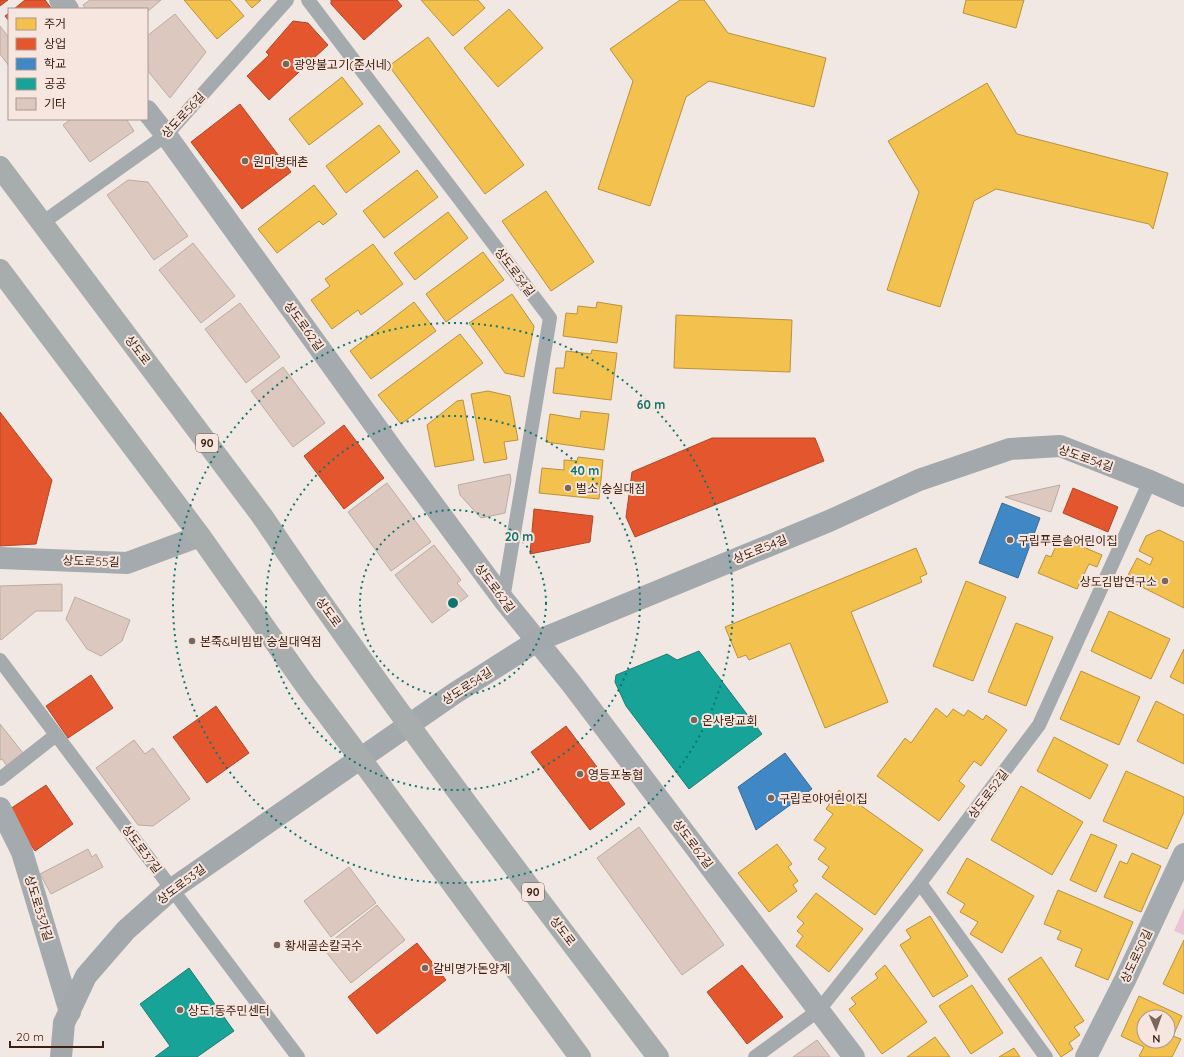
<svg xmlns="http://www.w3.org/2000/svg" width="1184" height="1057" font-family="Quicksand,'Noto Sans KR',sans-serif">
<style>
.green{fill:#ecc2d5}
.homes{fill:#f2c14e;stroke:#bb913c;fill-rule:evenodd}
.shops{fill:#e4572e;stroke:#b24626}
.schools{fill:#3f88c5;stroke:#3e698f}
.public{fill:#17a398;stroke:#227c70}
.building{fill:#ddc8bf;stroke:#bcaba3}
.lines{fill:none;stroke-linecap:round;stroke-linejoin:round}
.lane{stroke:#a4aaad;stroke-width:14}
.street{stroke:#a4aaad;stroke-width:22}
.secondary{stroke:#a2a8ab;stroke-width:22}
.primary{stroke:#a7acad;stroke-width:22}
.ring{fill:none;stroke:#0f766e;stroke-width:2;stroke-dasharray:2 4}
.poi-dot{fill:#7b665c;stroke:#f6e6df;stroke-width:1.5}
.labels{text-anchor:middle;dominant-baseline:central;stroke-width:4;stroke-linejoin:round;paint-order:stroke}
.shield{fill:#f6e6df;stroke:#745b50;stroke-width:1}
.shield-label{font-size:11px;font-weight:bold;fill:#3c2012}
.poi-label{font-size:12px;fill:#3c2012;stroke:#f6e6df;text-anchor:start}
.street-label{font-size:12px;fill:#3c2012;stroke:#f6e6df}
.centre{fill:#0f766e;stroke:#f6e6df;stroke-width:2}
.ring-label{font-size:12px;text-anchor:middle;font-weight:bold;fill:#0f766e;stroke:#f6e6df;stroke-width:4;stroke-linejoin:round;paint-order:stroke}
</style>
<rect width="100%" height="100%" fill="#f1e8e4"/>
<path class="green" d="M1184,908V935L1174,931Z"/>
<path class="homes" d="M184,0H230L244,16L217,39Z
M245,0H261L252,8Z
M421,0H478L485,8L453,36Z
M680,0H704L728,33L826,58L814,107L709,81L686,97L650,206L598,189L633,81L610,49Z
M966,0H1024L1016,28L963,13Z
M509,9L543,48L498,87L464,48Z
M428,37L524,165L485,194L389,66Z
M342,77L363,104L309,145L289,119Z
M987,83L1017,134L1168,173L1153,229L1149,224L996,189L974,201L940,307L887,290L919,192L888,141Z
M379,125L400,152L346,193L326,166Z
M417,170L438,197L384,238L363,211Z
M314,185L337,214L323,225L319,221L277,253L258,229Z
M546,191L594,262L551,291L502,221Z
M448,212L468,238L415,280L394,253Z
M373,244L403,284L361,315L358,310L332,329L311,300L330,286L325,279Z
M483,252L504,280L446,322L426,294Z
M512,294L534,326L524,377L505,373L469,323Z
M414,302L436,331L371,379L350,351Z
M597,302L622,306L617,343L563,336L566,313L577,314L578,306L596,308Z
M676,315L792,320L790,372L674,368Z
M460,334L483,363L401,424L378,395Z
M592,350L617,353L611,400L553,393L556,368H564L566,351L591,354Z
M488,391L510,396L518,440L504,442L507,459L484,463L471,394Z
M463,400L474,460L435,467L427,425L457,401Z
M581,411L609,414L604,450L546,442L550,414L580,419Z
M578,457L603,460L599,499L539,493L542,468L564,470V460L577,461Z
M1159,530L1184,542V608L1126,579L1137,558L1150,565L1153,558L1139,551L1146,536Z
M1060,537L1102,555L1097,567L1089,564L1077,589L1038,573L1046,555L1051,557Z
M916,548L927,574L920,577L922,582L851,612L888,702L825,728L790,643L749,660L746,655L738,658L725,627Z
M966,581L1006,597L973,681L933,666Z
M1109,611L1170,639L1151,679L1091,651Z
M1016,623L1053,637L1026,706L988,692Z
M1184,649V684L1170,677Z
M1081,671L1140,697L1119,745L1060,719Z
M1156,701L1184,715V764L1137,741Z
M936,708L947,717L953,709L964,716L968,710L983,720L986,715L1007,730L981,766L974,761L959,781L965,786L939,821L877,776L905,738L911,743Z
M1054,737L1108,765L1090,799L1037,771Z
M1126,771L1184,797V812L1167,849L1103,821Z
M1021,786L1083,822L1052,875L991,840Z
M839,790L923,850L875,915L822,877L829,867L818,859L826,848L814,840L833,814L826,809Z
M1091,834L1117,845L1096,892L1070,880Z
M777,844L792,864L788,867L798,881L793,885L797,891L769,912L738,873Z
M1132,853L1161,866L1141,912L1104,897L1120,861L1127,864Z
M967,858L1034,896L1002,953L970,934L978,922L960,912L965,904L947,893Z
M1058,890L1133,922L1108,980L1075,966L1082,949L1057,939L1061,931L1044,924Z
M816,893L863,929L829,972L796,946L803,936L797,931L804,923L797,917Z
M930,916L968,976L933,997L900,945L911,938L906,930Z
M1184,940V994L1163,984Z
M1041,957L1084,1021L1074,1027L1080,1035L1069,1043L1073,1049L1061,1057L1008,979Z
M885,965L927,1022L882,1054L849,1009L856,1004L851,998L878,978L875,974Z
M972,985L1003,1033L971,1054L939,1006Z
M1139,996L1182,1016L1173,1036L1181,1039L1172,1057H1141L1139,1056L1144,1047L1121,1036ZM1144,1017H1168V1041H1144Z
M935,1037L950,1057H907Z
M1014,1048L1020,1057H999Z"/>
<path class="shops" d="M0,0H8L0,6Z
M25,0H45L52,9H14Z
M331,0H397L402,6L364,40L331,4Z
M9,13V21L5,16Z
M293,21L308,23L328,45L269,100L247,76L269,55L266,52Z
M240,104L291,172L242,209L191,142Z
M0,412L52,480L36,544L0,546Z
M344,425L384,478L344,509L304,456Z
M712,438H815L824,461L635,537L626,517L632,472Z
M1073,488L1118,507L1108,532L1063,513Z
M534,509L593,516L590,542L530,554Z
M91,675L113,708L68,738L46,706Z
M216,706L249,753L207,783L173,737Z
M566,726L625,804L590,830L531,752Z
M46,785L73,824L35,851L7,811Z
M417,943L446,980L377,1034L348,997Z
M742,965L783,1017L747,1044L707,992Z"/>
<path class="schools" d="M1002,503L1040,518L1018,578L979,563Z
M785,753L812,789L756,830L738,787Z"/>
<path class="public" d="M699,651L762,734L689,789L626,706L615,682L616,675L667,654L677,660Z
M189,968L234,1031L197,1057H155L170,1046L140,1004Z"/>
<path class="building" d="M90,0H161L147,12V9H86L83,5Z
M175,14L206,52L170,98L147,70V36Z
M0,26L9,38V66L0,54Z
M71,119H126L134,131L90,162L63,125Z
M128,180L148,182L188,236L154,260L107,195Z
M193,243L235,296L201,323L159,270Z
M240,303L280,357L246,383L205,329Z
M283,367L325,423L293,447L251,391Z
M510,474L511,480L505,513L481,518L460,495L458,485Z
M387,483L431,542L391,571L348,512Z
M1060,485L1051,512L1005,497Z
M434,545L461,580L457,583L468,596L432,623L395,575Z
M62,584V611H36L1,640L0,638V586Z
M75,597L130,620L122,641L101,656L87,649L66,619Z
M0,724L23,753L7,766L2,759L0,760Z
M134,740L145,754L153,748L190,799L153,826L138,825L96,768Z
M639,827L724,945L682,975L597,858Z
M88,849L92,857L96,854L103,867L51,894L40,874Z
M349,867L376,903L331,937L304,901Z
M377,905L405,940L351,983L323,948Z
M817,1040L830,1057H793Z"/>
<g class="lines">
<path class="lane" d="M308,0L550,318L503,599
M42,223L166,135L287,0
M0,660L298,1057
M0,779L56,735
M920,883L1046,1057
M755,1057L819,1010L920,883L1039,725L1150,481"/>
<path class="street" d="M60,0L68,9
M147,111L166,135L395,453L503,599L571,683L854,1057
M0,558L127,563L200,536
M0,808L22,852L70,1012
M1086,1057L1125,980L1184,854"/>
<path class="secondary" d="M61,1057L64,1023L86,976L126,930L172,889L455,693L537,641L829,521L919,480L1010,449L1060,446L1150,481L1184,496"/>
<path class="primary" d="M0,167L262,516C387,702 523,879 658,1057
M0,270L200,536L306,686L346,739L580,1057"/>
</g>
<g class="ring">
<circle cx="453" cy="603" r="93"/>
<circle cx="453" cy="603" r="187"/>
<circle cx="453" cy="603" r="280"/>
</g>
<g class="poi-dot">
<circle cx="286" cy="64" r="4"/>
<circle cx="245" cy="161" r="4"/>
<circle cx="568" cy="488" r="4"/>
<circle cx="1010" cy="540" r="4"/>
<circle cx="1165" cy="581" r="4"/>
<circle cx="192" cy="641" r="4"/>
<circle cx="694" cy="720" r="4"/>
<circle cx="580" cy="774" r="4"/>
<circle cx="771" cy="798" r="4"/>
<circle cx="277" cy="945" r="4"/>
<circle cx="425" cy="968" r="4"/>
<circle cx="180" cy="1010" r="4"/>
</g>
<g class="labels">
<g class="shield">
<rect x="196" y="434" width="22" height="18" rx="3"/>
<rect x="522" y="883" width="22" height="18" rx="3"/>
</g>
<g class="shield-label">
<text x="207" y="443">90</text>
<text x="533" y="892">90</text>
</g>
<g class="poi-label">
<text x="294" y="64">광양불고기(준서네)</text>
<text x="253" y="161">원미명태촌</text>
<text x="576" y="488">벌소 숭실대점</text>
<text x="1018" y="540">구립푸른솔어린이집</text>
<text x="1157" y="581" text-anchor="end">상도김밥연구소</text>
<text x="200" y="641">본죽&amp;비빔밥 숭실대역점</text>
<text x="702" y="720">온사랑교회</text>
<text x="588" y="774">영등포농협</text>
<text x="779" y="798">구립로야어린이집</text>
<text x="285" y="945">황새골손칼국수</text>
<text x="433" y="968">갈비명가돈양계</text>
<text x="188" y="1010">상도1동주민센터</text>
</g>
<g class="street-label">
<text transform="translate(183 115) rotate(-47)">상도로56길</text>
<text transform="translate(515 272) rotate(53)">상도로54길</text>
<text transform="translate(304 326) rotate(54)">상도로62길</text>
<text transform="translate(138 350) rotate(53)">상도로</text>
<text transform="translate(1086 458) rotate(19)">상도로54길</text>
<text transform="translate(760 549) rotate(-22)">상도로54길</text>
<text transform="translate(91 561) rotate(2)">상도로55길</text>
<text transform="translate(495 588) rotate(53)">상도로62길</text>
<text transform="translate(329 612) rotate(54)">상도로</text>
<text transform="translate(467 686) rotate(-33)">상도로54길</text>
<text transform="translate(988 794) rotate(-53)">상도로52길</text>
<text transform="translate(693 844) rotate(53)">상도로62길</text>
<text transform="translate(142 849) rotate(53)">상도로37길</text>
<text transform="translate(181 884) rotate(-37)">상도로53길</text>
<text transform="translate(39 908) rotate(73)">상도로53가길</text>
<text transform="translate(563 931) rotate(53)">상도로</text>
<text transform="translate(1136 956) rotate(-65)">상도로50길</text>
</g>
</g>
<circle cx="453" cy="603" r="6" class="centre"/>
<g class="ring-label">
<text x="651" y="409">60 m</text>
<text x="585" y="475">40 m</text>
<text x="519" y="541">20 m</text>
</g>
<rect x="8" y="8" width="140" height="112" fill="#f6e6df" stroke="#ac978d"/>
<rect x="16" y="18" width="20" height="12" fill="#f2c14e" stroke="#ac978d"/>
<text x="44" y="28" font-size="12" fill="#3c2012">주거</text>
<rect x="16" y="38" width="20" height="12" fill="#e4572e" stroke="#ac978d"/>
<text x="44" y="48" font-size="12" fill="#3c2012">상업</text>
<rect x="16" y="58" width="20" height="12" fill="#3f88c5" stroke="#ac978d"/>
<text x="44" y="68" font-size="12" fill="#3c2012">학교</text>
<rect x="16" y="78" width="20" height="12" fill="#17a398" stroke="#ac978d"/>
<text x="44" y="88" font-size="12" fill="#3c2012">공공</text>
<rect x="16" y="98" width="20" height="12" fill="#ddc8bf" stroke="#ac978d"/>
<text x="44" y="108" font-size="12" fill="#3c2012">기타</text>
<g transform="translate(1156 1029) rotate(178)"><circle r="19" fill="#f6e6df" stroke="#ac978d"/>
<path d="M0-3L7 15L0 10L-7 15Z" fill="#7b665c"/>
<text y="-6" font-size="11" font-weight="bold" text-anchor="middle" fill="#3c2012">N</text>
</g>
<path d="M10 1041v6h93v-6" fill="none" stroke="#3c2012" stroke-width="2"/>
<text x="16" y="1041" font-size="12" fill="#3c2012" stroke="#f6e6df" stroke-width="3" paint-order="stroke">20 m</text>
</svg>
